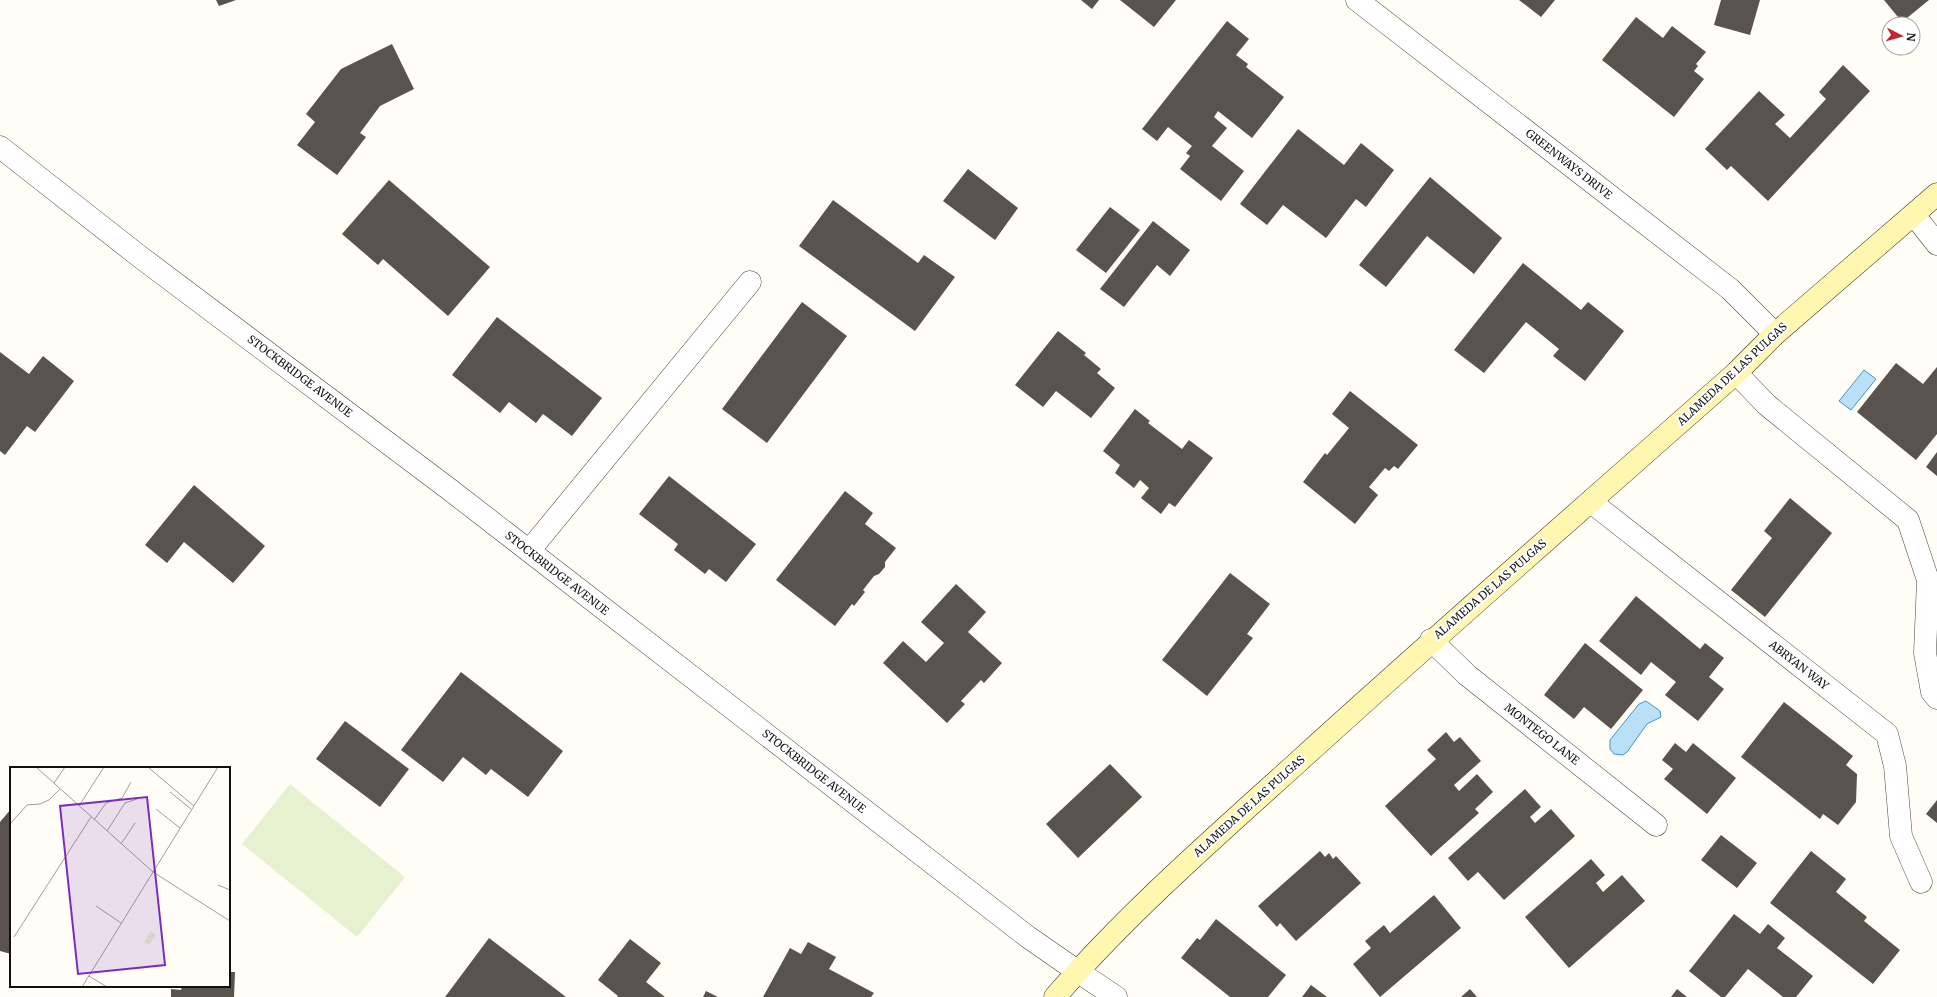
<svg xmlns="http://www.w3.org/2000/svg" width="1937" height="997" font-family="Merriweather,serif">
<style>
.pitch{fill:#e6f2cf}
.water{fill:#b9e0f7;stroke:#3f96cf}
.building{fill:#5a524d}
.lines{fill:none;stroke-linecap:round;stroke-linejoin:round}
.minor-casing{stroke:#444;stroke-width:23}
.tertiary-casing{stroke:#444;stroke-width:23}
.secondary-casing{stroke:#333;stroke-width:23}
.minor{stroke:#fff;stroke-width:22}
.tertiary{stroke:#fff;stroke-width:22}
.secondary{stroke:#fff6b0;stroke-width:22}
.labels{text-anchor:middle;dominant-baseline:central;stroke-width:4;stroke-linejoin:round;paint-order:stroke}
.street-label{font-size:11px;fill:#111;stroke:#fff}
.inset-road{fill:none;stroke:#a09f9a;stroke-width:1}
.view{fill:#7b2cbf;fill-opacity:0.15;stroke:#7b2cbf;stroke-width:2}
.inset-edge{fill:none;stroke:#111;stroke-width:2}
</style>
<rect width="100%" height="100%" fill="#fffdf5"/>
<path class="pitch" d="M290,784L405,877L357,937L242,844Z"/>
<path class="water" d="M1864,370L1876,379L1851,410L1839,401Z
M1646,701L1660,711L1661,717L1647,724L1627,752L1623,755L1614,754L1610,749V740L1639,704Z"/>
<path class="building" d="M216,0H236L219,6Z
M1081,0H1099L1092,9Z
M1120,0H1176L1154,27Z
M1519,0H1555L1541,17Z
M1721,0H1760L1750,35L1714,25Z
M1884,0H1929L1902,22Z
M1636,17L1663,38L1672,26L1706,52L1696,64L1698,66L1694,71L1704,79L1674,117L1602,60Z
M1227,21L1249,39L1236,55L1248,64L1246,67L1284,97L1252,138L1218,111L1214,117L1227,128L1212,146L1244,171L1221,201L1180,169L1190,156L1186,153L1192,146L1168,127L1157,141L1142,129Z
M392,44L414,89L380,106L360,133L366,137L337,175L297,145L315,122L306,114L341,69Z
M1843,65L1870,91L1768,201L1731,166L1727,170L1705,149L1759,91L1785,115L1775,124L1790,138L1826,99L1819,92Z
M1298,129L1344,165L1361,143L1394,170L1366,207L1356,199L1326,238L1283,205L1267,225L1240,204Z
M968,169L1018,208L995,240L943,201Z
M1430,177L1502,238L1474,274L1427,236L1386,287L1359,265Z
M389,180L490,267L448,316L383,259L378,265L342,234Z
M833,200L918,263L924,255L955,277L915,331L799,246Z
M1110,207L1140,230L1106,273L1076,250Z
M1153,221L1190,250L1170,276L1157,265L1124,307L1100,289Z
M1523,263L1581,310L1588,302L1624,331L1585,381L1553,356L1559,349L1526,322L1484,373L1454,350Z
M802,302L847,336L767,443L722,409Z
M497,317L602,398L572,436L543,414L536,423L509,402L500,413L452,375Z
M1058,331L1086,353L1084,355L1101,369L1097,373L1115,388L1091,418L1056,391L1043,407L1015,385Z
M0,352L29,374L43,356L74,381L35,432L27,426L5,455L0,451Z
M1896,363L1923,384L1937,367V434L1916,460L1857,412Z
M1350,391L1418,445L1398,469L1394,466L1389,471L1385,468L1369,487L1378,495L1355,524L1303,482L1325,453L1327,455L1349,428L1332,414Z
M1135,409L1150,421L1148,423L1182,449L1189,440L1213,458L1175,507L1169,503L1161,514L1141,498L1149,488L1140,480L1134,488L1115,473L1120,465L1103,451Z
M1937,452V476L1926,467Z
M669,476L756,544L726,582L709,569L705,574L674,550L678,544L639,514Z
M194,485L265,546L233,583L184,542L167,563L145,545Z
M845,491L873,513L865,524L896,548L885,562V567L879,574L874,576L863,590L865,592L854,606L852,604L835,626L776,580Z
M1790,498L1832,533L1765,617L1731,590L1772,538L1764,531Z
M1230,573L1270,604L1247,634L1253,638L1207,696L1162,660Z
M956,584L986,612L968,632L1002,663L984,683L981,680L961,701L965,704L947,723L883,663L903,641L926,662L944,643L921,622Z
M1636,596L1700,649L1705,643L1724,658L1709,677L1724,689L1698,721L1665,695L1676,682L1651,662L1641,675L1599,641Z
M1585,643L1643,690L1611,729L1584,707L1574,719L1544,695Z
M461,672L563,751L528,797L491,769L486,775L463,757L443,782L401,750Z
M1784,702L1853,756L1846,765L1857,774L1856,802L1838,825L1823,814L1820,819L1741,757Z
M345,721L409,769L380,807L316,759Z
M1446,732L1454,742L1460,737L1481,761L1454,785L1459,791L1477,774L1493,792L1475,809L1479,813L1431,856L1385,806L1436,759L1427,750Z
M1675,743L1686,752L1693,743L1736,778L1707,814L1664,779L1673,769L1662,760Z
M1110,764L1142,797L1078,858L1046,824Z
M1525,789L1541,807L1530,817L1535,823L1551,809L1575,836L1504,900L1478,872L1468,881L1448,858Z
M1937,800V823L1926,814Z
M11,809V954L0,951V822Z
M1721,835L1757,863L1737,888L1701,860Z
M1320,851L1325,857L1329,853L1333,859L1336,856L1361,883L1296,941L1280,923L1277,927L1258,906Z
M1811,851L1846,879L1836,892L1867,917L1864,921L1900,950L1873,984L1770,903Z
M1591,859L1605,875L1596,883L1603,892L1622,875L1645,901L1569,968L1525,917Z
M1434,895L1461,928L1380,997L1353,964L1371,948L1365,941L1384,925L1390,933Z
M1734,914L1760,934L1768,924L1785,938L1777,948L1813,976L1796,997H1783L1748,969L1725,997H1721L1689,971Z
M1216,919L1286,975L1268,997H1230L1181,958L1197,938L1200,940Z
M489,938L566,997H445Z
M630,939L661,963L646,982L665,997H617L618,996L598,980Z
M808,942L836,957L829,969L874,993L871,997H763L790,948L801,954Z
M229,972H235L234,997H171V989L181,990L182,986H229Z
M1311,985L1327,997H1302Z
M1470,989L1477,997H1461Z
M1677,989L1687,997H1671Z
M706,991L718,997H703Z"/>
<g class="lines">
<defs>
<path id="minor" d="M1357,0L1730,289L1775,334
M0,147L139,256L449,489L1028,937L1077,971
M1914,215L1937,244
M1736,373L1767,405L1908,520L1928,580L1925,653L1932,692L1937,698
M1591,502L1887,734L1895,766L1901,836L1921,882
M529,551L750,282
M1431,640L1467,675L1656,825"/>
<path id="tertiary" d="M1077,971L1116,997"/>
<path id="secondary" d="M1055,997C1129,912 1215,837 1298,762C1443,630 1590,502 1736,373L1775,334L1937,194"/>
</defs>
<use href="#minor" class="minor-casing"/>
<use href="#tertiary" class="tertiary-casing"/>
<use href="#secondary" class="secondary-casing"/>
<use href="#minor" class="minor"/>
<use href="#tertiary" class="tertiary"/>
<use href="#secondary" class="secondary"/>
</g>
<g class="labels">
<g class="street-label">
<text transform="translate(1569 164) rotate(38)">GREENWAYS DRIVE</text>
<text transform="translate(1732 374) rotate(-43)">ALAMEDA DE LAS PULGAS</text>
<text transform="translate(300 376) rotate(37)">STOCKBRIDGE AVENUE</text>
<text transform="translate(557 573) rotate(38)">STOCKBRIDGE AVENUE</text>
<text transform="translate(1490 589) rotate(-41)">ALAMEDA DE LAS PULGAS</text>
<text transform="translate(1799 665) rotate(38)">ABRYAN WAY</text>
<text transform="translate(1542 734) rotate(38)">MONTEGO LANE</text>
<text transform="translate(814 771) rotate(38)">STOCKBRIDGE AVENUE</text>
<text transform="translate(1249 806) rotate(-42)">ALAMEDA DE LAS PULGAS</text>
</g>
</g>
<g transform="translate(10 767)">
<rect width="220" height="220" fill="#fffdf5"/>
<path d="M141,164L146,168L139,178L134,175Z" fill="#e6f2cf"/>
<path class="inset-road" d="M26,0L143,105L220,154M139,1L184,39M44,16L55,0M160,25L181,42M69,39L94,0M146,42L170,61M84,53L96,36L112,31L121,15M0,57L17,38L30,37L39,33L50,22M97,64L115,36L127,32M111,77L125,56M208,118L220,123M86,139L111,156M4,170L81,50M79,209L97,220M72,220L208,0"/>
<path class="view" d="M137,30L155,198L68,207L50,39Z"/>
<rect width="220" height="220" class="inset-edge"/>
</g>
<g transform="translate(1901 36) rotate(96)"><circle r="19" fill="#ffffff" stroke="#a0a0a0"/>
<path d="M0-3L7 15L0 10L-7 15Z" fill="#c4262e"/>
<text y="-6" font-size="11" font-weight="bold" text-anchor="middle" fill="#111111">N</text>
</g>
</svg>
